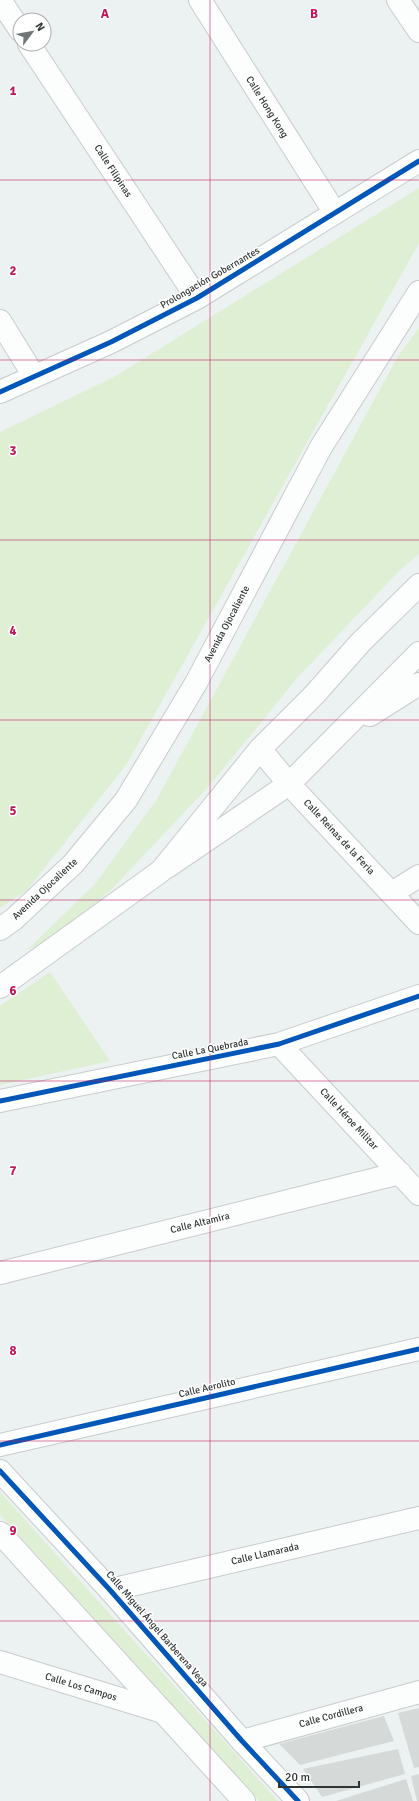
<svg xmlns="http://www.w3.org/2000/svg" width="419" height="1801" font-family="Signika,sans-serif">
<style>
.green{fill:#deefd4}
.building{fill:#d5d9d8}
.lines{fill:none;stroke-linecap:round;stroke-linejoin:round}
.minor-casing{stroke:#c8cccc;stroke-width:24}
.tertiary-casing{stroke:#c8cccc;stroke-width:24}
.secondary-casing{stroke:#c8cccc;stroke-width:24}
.minor{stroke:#fcfdfd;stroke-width:22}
.tertiary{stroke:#fcfdfd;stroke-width:22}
.secondary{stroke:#fcfdfd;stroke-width:22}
.cycleway-casing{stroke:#fff;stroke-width:8}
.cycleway{stroke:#0057b8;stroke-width:5}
.grid{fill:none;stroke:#c2185b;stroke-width:1;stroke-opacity:0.55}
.labels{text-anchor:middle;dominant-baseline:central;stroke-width:3;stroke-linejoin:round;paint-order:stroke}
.street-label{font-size:10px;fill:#2f3433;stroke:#fff}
.grid-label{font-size:13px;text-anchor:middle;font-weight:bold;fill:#c2185b;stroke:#fff;stroke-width:3;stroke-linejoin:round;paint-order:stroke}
</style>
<rect width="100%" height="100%" fill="#ecf1f1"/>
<path class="green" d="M419,188V243L126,765L27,890L0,908V432L114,377Z
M419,328V554L399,571L298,677L209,786L110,891L52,939L27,950L95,884L157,799L397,358Z
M50,972L110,1061L0,1085V1006Z
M0,1492L278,1801H259L0,1515Z"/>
<path class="building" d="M419,1708V1767L414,1768L398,1713Z
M384,1716L394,1741L300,1765L279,1744Z
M398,1749L405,1774L322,1797L303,1769Z
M419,1774V1801H417L411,1776Z
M406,1779L413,1801H336Z"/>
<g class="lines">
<defs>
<path id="minor" d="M0,0L20,30
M200,0L335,213
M398,0L419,31
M29,44L197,298
M0,321L34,376
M0,392L111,342L197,298L419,161
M370,715L419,684
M260,749L289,784L419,923
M167,867L289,784L419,653
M392,893L419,876
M279,1044L419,1194
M0,1101L279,1044L419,996
M0,1273L400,1173
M0,1445L419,1349
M110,1590L419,1518
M0,1662L163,1712
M242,1741L419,1692"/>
<path id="tertiary" d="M0,1471L110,1590L242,1741L298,1801
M0,1533L244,1801"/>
<path id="secondary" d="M0,929L14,919L73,864L126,800L196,683L321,447L419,292
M0,987L161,871L260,749L315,694L360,643L419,585"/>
</defs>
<use href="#minor" class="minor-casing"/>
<use href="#tertiary" class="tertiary-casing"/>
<use href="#secondary" class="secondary-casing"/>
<use href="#minor" class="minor"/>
<use href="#tertiary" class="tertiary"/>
<use href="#secondary" class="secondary"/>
<defs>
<path id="cycleway" d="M0,392L111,342L197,298L419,161
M0,1101L279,1044L419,996
M0,1445L419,1349
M0,1471L110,1590L242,1741L298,1801"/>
</defs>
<use href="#cycleway" class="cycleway-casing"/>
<use href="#cycleway" class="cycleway"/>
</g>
<path class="grid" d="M210,0V1801M0,180H419M0,360H419M0,540H419M0,720H419M0,900H419M0,1081H419M0,1261H419M0,1441H419M0,1621H419"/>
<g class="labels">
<g class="street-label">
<text transform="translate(267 107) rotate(58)">Calle Hong Kong</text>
<text transform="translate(113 171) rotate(57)">Calle Filipinas</text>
<text transform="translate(210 278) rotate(-30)">Prolongación Gobernantes</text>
<text transform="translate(227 624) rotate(-62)">Avenida Ojocaliente</text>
<text transform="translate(339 837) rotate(47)">Calle Reinas de la Feria</text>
<text transform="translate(45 889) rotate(-43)">Avenida Ojocaliente</text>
<text transform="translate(210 1049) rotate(-11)">Calle La Quebrada</text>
<text transform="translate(349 1119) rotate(47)">Calle Héroe Militar</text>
<text transform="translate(200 1223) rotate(-14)">Calle Altamira</text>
<text transform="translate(207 1388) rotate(-13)">Calle Aerolito</text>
<text transform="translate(265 1554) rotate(-13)">Calle Llamarada</text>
<text transform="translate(157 1629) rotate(49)">Calle Miguel Ángel Barberena Vega</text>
<text transform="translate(81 1687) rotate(17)">Calle Los Campos</text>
<text transform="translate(331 1716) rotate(-15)">Calle Cordillera</text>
</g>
</g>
<g class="grid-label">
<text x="105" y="18">A</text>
<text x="314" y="18">B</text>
<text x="13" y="95">1</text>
<text x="13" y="275">2</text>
<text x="13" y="455">3</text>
<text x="13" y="635">4</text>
<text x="13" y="815">5</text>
<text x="13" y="995">6</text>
<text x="13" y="1175">7</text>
<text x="13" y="1355">8</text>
<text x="13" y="1535">9</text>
</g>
<g transform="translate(32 32) rotate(58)"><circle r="19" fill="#ffffff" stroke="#acaead"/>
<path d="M0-3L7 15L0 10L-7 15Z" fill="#717676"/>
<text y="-6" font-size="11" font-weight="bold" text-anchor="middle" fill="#2f3433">N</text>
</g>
<path d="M279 1781v6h80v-6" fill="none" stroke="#2f3433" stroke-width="2"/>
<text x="285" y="1781" font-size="12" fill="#2f3433" stroke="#ffffff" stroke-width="3" paint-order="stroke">20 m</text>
</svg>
